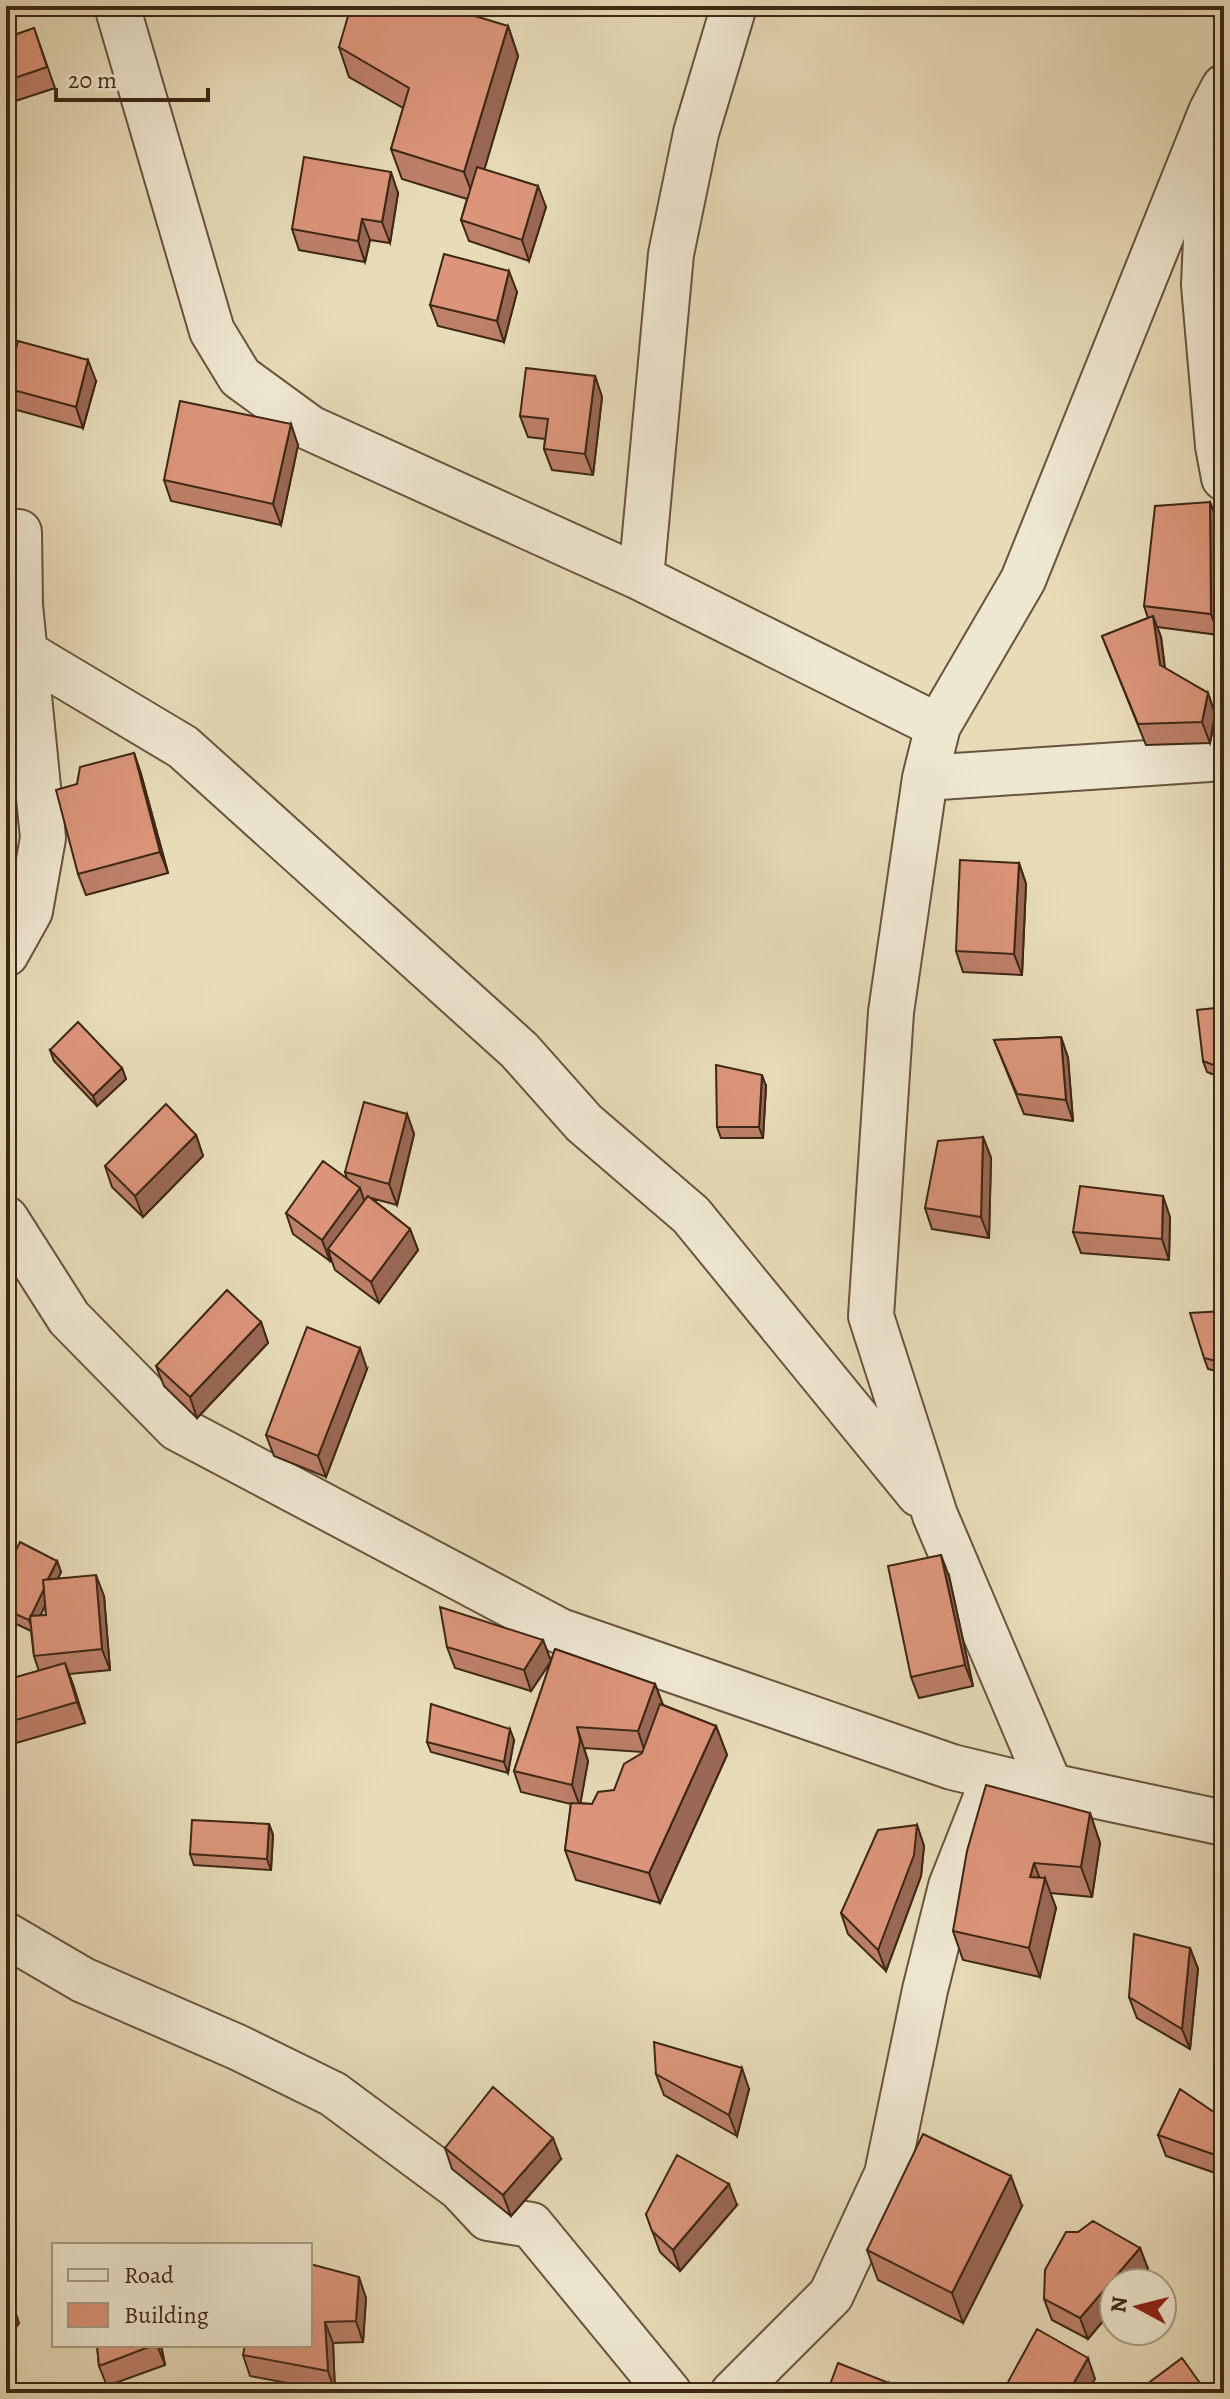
<svg xmlns="http://www.w3.org/2000/svg" width="1230" height="2399" font-family="Alegreya,serif">
<style>
.lines{fill:none;stroke-linecap:round;stroke-linejoin:round}
.street-casing{stroke:#68543e;stroke-width:48}
.street{stroke:#efe8d1;stroke-width:44}
.wall{fill:#bd8069;stroke:#3e2716;stroke-width:2;fill-rule:evenodd}
.shaded-wall{fill:#9a6855;stroke:#3e2716;stroke-width:2}
.building{fill:#dc957a;stroke:#3e2716;stroke-width:2}
</style>
<rect width="100%" height="100%" fill="#e7dbb8"/>
<filter id="stains"><feTurbulence type="fractalNoise" baseFrequency=".0025" numOctaves="4"/><feColorMatrix values="0 0 0 0 .2 0 0 0 0 .09 0 0 0 0 .02 0 0 0 .5 -.17"/></filter>
<radialGradient id="worn" r=".72"><stop offset=".6" stop-color="#630" stop-opacity="0"/><stop offset="1" stop-color="#630" stop-opacity=".3"/></radialGradient>
<g class="lines">
<defs>
<path id="street" d="M117,6L212,331L240,377L310,428L641,578L938,726
M1210,146L1204,285L1218,446L1224,478
M641,578L671,254L696,133L734,6
M24,652L183,747L519,1050L584,1123L691,1215L919,1494
M925,778L1224,758
M6,954L30,911L43,838L20,605L19,532
M6,1219L69,1318L177,1428L560,1631L952,1767L1048,1790L1050,1786L1224,1823
M1050,1786L935,1515L871,1316L891,1012L925,778L938,726L1023,580L1211,112L1224,87
M6,1935L83,1980L237,2047L333,2094L460,2188L488,2218L531,2225L669,2393
M733,2393L831,2295L887,2174L925,1990L951,1886L987,1795L1003,1793"/>
</defs>
<use href="#street" class="street-casing"/>
<use href="#street" class="street"/>
</g>
<path class="wall" d="M508,26L518,56L484,169L546,207L529,261L469,241L461,220L467,199L402,179L391,149L403,108L349,77L339,47Z
M34,28L55,88L6,104V38Z
M398,193L390,243L370,240L365,262L299,250L292,229Z
M517,292L504,342L438,326L430,305Z
M595,376L602,397L593,475L552,470L544,449L545,439L528,437L520,416Z
M96,381L83,428L13,409L6,390V385Z
M298,445L281,525L171,501L164,480Z
M1210,502L1218,523L1219,635L1157,627L1161,637L1165,668L1208,693L1215,714L1210,743L1146,745L1102,636L1148,618L1144,606Z
M134,753L141,774L168,873L86,895L78,874L77,784Z
M1019,863L1026,884L1022,975L963,972L956,951Z
M1224,1007V1079L1207,1072L1203,1061Z
M1061,1037L1068,1058L1073,1121L1024,1114L994,1040Z
M50,1050L122,1068L126,1079L97,1106L54,1061Z
M766,1086L763,1138H721L717,1127Z
M407,1114L414,1134L397,1205L371,1198L410,1229L418,1250L379,1303L335,1270L331,1259L330,1261L293,1234L286,1213L347,1179L345,1172Z
M196,1135L203,1156L143,1217L112,1187L105,1166Z
M983,1137L991,1158L989,1238L932,1229L925,1208Z
M1170,1217L1169,1260L1081,1253L1073,1232Z
M1224,1311V1373L1208,1369L1204,1358Z
M261,1322L268,1343L197,1418L164,1386L156,1366Z
M367,1369L326,1477L274,1456L266,1435Z
M57,1561L61,1572L58,1578L104,1596L110,1670L69,1674L85,1723L6,1746V1680L39,1671L34,1656L31,1631L6,1619V1571ZM45,1604L46,1615H40Z
M949,1576L973,1686L919,1698L911,1677Z
M543,1640L551,1661L531,1691L455,1668L447,1647Z
M555,1649L655,1684L663,1705L716,1726L727,1755L660,1903L576,1880L565,1850L571,1804L521,1792L514,1771ZM584,1748L643,1752L614,1790L592,1804L580,1803L588,1761Z
M514,1740L508,1773L431,1752L427,1742Z
M1090,1813L1100,1843L1092,1897L1050,1893L1056,1908L1040,1977L963,1960L953,1931Z
M269,1824L273,1835L271,1870L194,1865L190,1854Z
M917,1825L924,1846L921,1876L886,1971L848,1934L841,1913Z
M1190,1948L1198,1969L1190,2049L1137,2018L1129,1997Z
M656,2074L749,2089L737,2136L664,2095Z
M1224,2119V2176L1166,2156L1158,2135Z
M445,2148L561,2159L511,2216L452,2169Z
M737,2205L680,2271L660,2252L646,2214Z
M1022,2206L963,2323L878,2280L867,2250Z
M1140,2248L1148,2269L1114,2283V2308L1088,2339L1052,2320L1044,2299Z
M310,2264L366,2298L363,2342L333,2343L335,2392L250,2376L243,2355Z
M97,2345H161L165,2365L107,2386L99,2366Z"/>
<path class="shaded-wall" d="M508,26L518,56L475,201L464,172Z
M391,172L398,193L390,243L382,222Z
M538,186L546,207L529,261L522,240Z
M362,219L370,240L365,262L358,241Z
M509,271L517,292L504,342L497,321Z
M88,360L96,381L83,428L76,407Z
M595,376L602,397L593,475L585,454Z
M291,424L298,445L281,525L273,504Z
M1210,502L1218,523L1219,635L1211,614Z
M1153,616L1161,637L1167,686L1160,665Z
M1208,693L1215,714L1210,743L1202,722Z
M134,753L141,774L168,873L160,852Z
M1019,863L1026,884L1022,975L1014,954Z
M1061,1037L1068,1058L1073,1121L1066,1100Z
M122,1068L126,1079L97,1106L93,1096Z
M762,1075L766,1086L763,1138L759,1127Z
M407,1114L414,1134L397,1205L389,1184Z
M196,1135L203,1156L143,1217L135,1196Z
M983,1137L991,1158L989,1238L981,1217Z
M360,1188L367,1209L328,1249L331,1259L330,1261L322,1240Z
M1163,1196L1170,1217L1169,1260L1162,1239Z
M410,1229L418,1250L379,1303L371,1282Z
M261,1322L268,1343L197,1418L190,1397Z
M360,1348L367,1369L326,1477L318,1456Z
M941,1555L949,1576L973,1686L965,1665Z
M57,1561L61,1572L33,1631L29,1620Z
M96,1575L104,1596L110,1670L102,1649Z
M543,1640L551,1661L531,1691L524,1670Z
M65,1663L73,1684L85,1723L77,1702Z
M655,1684L663,1705L645,1752L638,1731Z
M716,1726L727,1755L660,1903L649,1873Z
M577,1727L588,1761L580,1806L572,1785Z
M510,1729L514,1740L508,1773L504,1762Z
M1090,1813L1100,1843L1092,1897L1081,1867Z
M269,1824L273,1835L271,1870L267,1859Z
M917,1825L924,1846L921,1876L886,1971L878,1950Z
M1034,1863L1043,1887L1045,1878L1056,1908L1040,1977L1029,1948L1030,1877Z
M1190,1948L1198,1969L1190,2049L1182,2029Z
M742,2068L749,2089L737,2136L729,2115Z
M553,2138L561,2159L511,2216L503,2195Z
M1011,2176L1022,2206L963,2323L952,2293Z
M729,2184L737,2205L680,2271L673,2250Z
M1140,2248L1148,2269L1136,2283H1114V2308L1088,2339L1080,2318Z
M359,2277L366,2298L363,2342L356,2321Z
M12,2302L19,2323L6,2342V2310Z
M325,2322L333,2343L335,2392L328,2371Z
M157,2345H161L165,2365Z
M1088,2358L1095,2379L1087,2393H1068Z
M889,2383L892,2393H885Z"/>
<path class="building" d="M351,6H442L508,26L464,172L391,149L409,88L339,47Z
M34,28L47,67L6,81V38Z
M304,157L391,172L382,222L362,219L358,241L292,229Z
M477,167L538,186L522,240L461,220Z
M444,254L509,271L497,321L430,305Z
M18,341L88,360L76,407L6,388Z
M526,368L595,376L585,454L544,449L548,419L520,416Z
M180,401L291,424L273,504L164,480Z
M1210,502L1211,614L1144,606L1155,506Z
M1153,616L1160,665L1208,693L1202,722L1138,724L1102,636Z
M134,753L160,852L78,874L56,790L77,784L80,767Z
M960,860L1019,863L1014,954L956,951Z
M1224,1007V1069L1203,1061L1197,1010Z
M78,1022L122,1068L93,1096L50,1050Z
M1061,1037L1066,1100L1017,1094L994,1040Z
M716,1065L762,1075L759,1127H717Z
M364,1102L407,1114L389,1184L345,1172Z
M166,1104L196,1135L135,1196L105,1166Z
M983,1137L981,1217L925,1208L938,1141Z
M323,1161L360,1188L322,1240L286,1213Z
M1080,1186L1163,1196L1162,1239L1073,1232Z
M368,1196L410,1229L371,1282L328,1249Z
M227,1290L261,1322L190,1397L156,1366Z
M1224,1311V1363L1204,1358L1190,1313Z
M307,1327L360,1348L318,1456L266,1435Z
M20,1542L57,1561L48,1579L43,1580L44,1589L29,1620L6,1610V1571Z
M941,1555L965,1665L911,1677L888,1566Z
M96,1575L102,1649L34,1656L30,1616L46,1615L43,1580Z
M440,1607L543,1640L524,1670L447,1647Z
M555,1649L655,1684L638,1731L577,1727L580,1740L572,1785L514,1771Z
M65,1663L77,1702L6,1723V1680Z
M431,1704L510,1729L504,1762L427,1742Z
M660,1704L716,1726L649,1873L565,1850L571,1803L592,1804L598,1792L614,1790L624,1764L642,1753Z
M986,1785L1090,1813L1081,1867L1034,1863L1030,1877L1045,1878L1029,1948L953,1931L967,1851Z
M192,1820L269,1824L267,1859L190,1854Z
M917,1825L914,1855L878,1950L841,1913L878,1830Z
M1134,1934L1190,1948L1182,2029L1129,1997Z
M654,2042L742,2068L729,2115L656,2074Z
M493,2087L553,2138L503,2195L445,2148Z
M1180,2089L1224,2119V2158L1158,2135Z
M923,2134L1011,2176L952,2293L867,2250Z
M677,2155L729,2184L673,2250L652,2231L646,2214Z
M1093,2221L1140,2248L1080,2318L1044,2299L1045,2270L1066,2232H1078Z
M310,2264L359,2277L356,2321L325,2322L328,2371L243,2355L245,2345H310Z
M6,2301L12,2302L6,2310Z
M1037,2329L1088,2358L1068,2393H1002Z
M97,2345H154L99,2366Z
M1182,2358L1207,2393H1135Z
M838,2363L889,2383L885,2393H827Z"/>
<rect width="1230" height="2399" fill="none" stroke="#e7dbb8" stroke-width="32"/>
<rect x="8" y="8" width="1214" height="2383" fill="none" stroke="#3e2716" stroke-width="4"/>
<rect x="16" y="16" width="1198" height="2367" fill="none" stroke="#3e2716" stroke-width="2"/>
<rect x="52" y="2243" width="260" height="104" fill="#efe8d1" stroke="#a89b86" stroke-width="2"/>
<rect x="68" y="2269" width="40" height="12" fill="#efe8d1" stroke="#a89b86" stroke-width="2"/>
<text x="124" y="2283" font-size="24" fill="#3e2716">Road</text>
<rect x="68" y="2303" width="40" height="24" fill="#dc957a" stroke="#a89b86" stroke-width="2"/>
<text x="124" y="2323" font-size="24" fill="#3e2716">Building</text>
<g transform="translate(1138 2307) rotate(277)"><circle r="38" fill="#efe8d1" stroke="#a89b86" stroke-width="2"/>
<path d="M0-6L14 30L0 20L-14 30Z" fill="#8f2418"/>
<text y="-12" font-size="22" font-weight="bold" text-anchor="middle" fill="#3e2716">N</text>
</g>
<path d="M56 88v12h152v-12" fill="none" stroke="#3e2716" stroke-width="4"/>
<text x="68" y="88" font-size="24" fill="#3e2716" stroke="#efe8d1" stroke-width="6" paint-order="stroke">20 m</text>
<rect width="100%" height="100%" filter="url(#stains)"/>
<rect width="100%" height="100%" fill="url(#worn)"/>
</svg>
